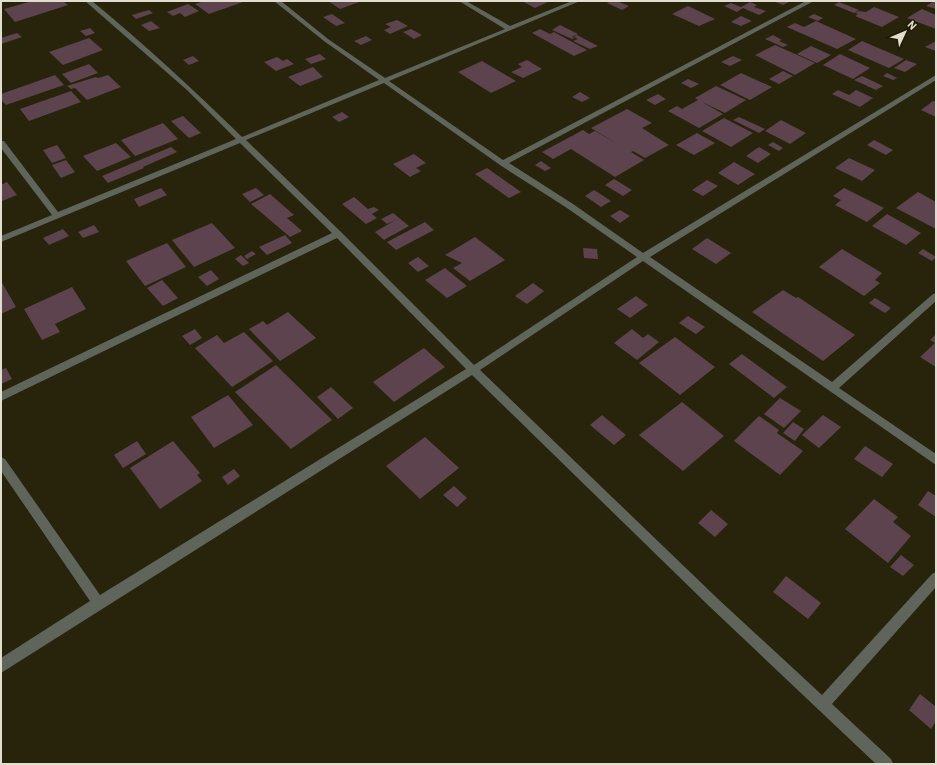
<svg xmlns="http://www.w3.org/2000/svg" width="937" height="765" font-family="Barlow,sans-serif">
<style>
.building{fill:#5c434d}
.lines{fill:none;stroke-linecap:round;stroke-linejoin:round}
.street{fill:#5f655b;fill-rule:evenodd}
</style>
<rect width="100%" height="100%" fill="#28240c"/>
<path class="building" d="M32,1H63L68,5L15,22L4,9Z
M204,1H241L243,2L209,14L195,4Z
M328,1H362L340,9Z
M522,1H550L535,8Z
M611,1H617L629,6L622,10L607,3Z
M773,1H791L783,5Z
M934,1H936V9L926,6Z
M750,2L757,5L754,7L766,11L759,15L743,8L737,12L724,6L731,3L741,7Z
M839,2L859,10L854,13L834,5Z
M188,4L199,11L185,17L180,13L173,16L167,12Z
M688,6L715,19L699,26L672,14Z
M874,7L899,17L882,27L855,16L858,14L855,13L859,11L866,12Z
M922,9L936,15V29L907,18Z
M149,10L153,13L136,19L132,15Z
M332,14L345,23L336,26L323,17Z
M814,14L823,18L818,21L808,17Z
M741,16L752,21L741,26L731,22Z
M397,20L408,26L390,34L384,30L391,27L385,24Z
M151,21L160,28L149,31L141,25Z
M816,21L856,39L837,49L787,27L795,23L804,27Z
M560,25L578,34L572,37L575,38L572,39L552,30Z
M90,28L95,33L86,36L80,31Z
M411,29L422,35L414,39L403,32Z
M540,29L550,34L554,32L587,50L574,56L532,33Z
M17,33L22,37L1,44V38Z
M577,35L598,46L590,49L573,41L578,39L574,37Z
M773,35L782,40L779,41L788,45L783,47L765,39Z
M366,36L372,40L361,45L354,41Z
M89,38L103,50L63,65L49,52Z
M862,41L904,59L889,68L848,50Z
M936,41V51L925,47Z
M775,45L815,63L795,75L755,55Z
M811,46L831,55L817,63L797,54Z
M320,54L326,59L311,64L305,59Z
M840,54L870,68L853,79L823,65Z
M193,56L199,61L189,65L183,60Z
M733,56L742,60L730,66L721,62Z
M277,57L283,61L287,59L294,64L276,71L264,62Z
M527,60L542,69L523,78L511,72L522,67L518,64Z
M906,60L917,64L905,72L894,68Z
M482,61L516,81L491,93L458,72Z
M89,64L98,73L71,83L62,74Z
M313,67L323,77L300,86L288,77Z
M783,71L793,76L779,84L769,79Z
M741,73L772,87L750,100L720,85Z
M887,73L897,78L893,80L883,76Z
M55,75L64,85L6,105L1,100V94Z
M108,75L121,87L87,100L75,88L71,89L67,86L96,77L98,78Z
M862,76L883,86L876,90L854,80Z
M688,79L699,84L691,88L681,83Z
M716,86L746,100L725,113L702,102L723,114L699,128L668,111L677,106L682,109L698,100L695,98Z
M838,90L849,95L856,90L873,98L860,107L832,94Z
M71,91L81,102L29,121L20,109Z
M580,92L590,98L582,102L572,97Z
M658,94L666,99L655,105L646,100Z
M933,101L936,102V117L921,110Z
M627,109L652,123L642,128L669,145L645,158L633,151L631,152L644,160L615,177L571,149L553,159L542,152L583,130L589,134L595,131L619,145L591,128Z
M342,112L349,117L339,122L332,117Z
M183,116L201,133L189,138L171,121Z
M739,117L765,129L759,133L733,120Z
M724,118L753,133L731,147L702,131Z
M781,120L806,133L790,144L765,131Z
M163,123L178,139L135,156L121,140Z
M697,133L715,143L694,155L676,145Z
M874,140L893,150L886,155L867,145Z
M773,142L783,148L779,151L768,145Z
M116,143L131,157L97,171L83,156Z
M57,145L66,158L52,163L43,150Z
M171,147L177,152L143,167L144,168L108,183L102,176Z
M759,147L771,154L758,163L746,156Z
M414,154L426,163L416,168L421,171L410,177L393,164Z
M849,158L875,170L862,181L835,168Z
M66,160L75,172L61,178L52,165Z
M541,161L551,168L545,171L535,165Z
M734,162L755,174L738,185L718,173Z
M487,168L521,192L509,198L475,174Z
M614,179L632,190L623,196L605,185Z
M707,180L718,186L703,196L692,190Z
M7,182L17,195L2,201L1,185Z
M161,188L167,195L139,207L134,199Z
M256,188L264,195L250,202L242,194Z
M844,188L884,208L867,222L835,205L841,200L833,196Z
M594,190L611,201L601,207L585,196Z
M918,192L936,202V229L896,208Z
M270,194L294,215L287,218L302,231L290,237L251,204Z
M354,197L368,209L374,207L379,210L372,214L377,218L366,224L342,204Z
M620,210L630,216L620,223L610,216Z
M393,213L409,226L384,240L375,232L397,219L387,224L381,219Z
M887,214L921,233L906,245L872,226Z
M425,222L434,230L396,250L387,242Z
M212,223L235,248L194,267L172,240Z
M94,225L99,232L83,238L78,232Z
M63,229L69,236L49,245L43,238Z
M285,235L292,243L267,255L259,247Z
M475,237L505,260L470,281L453,268L462,263L445,255Z
M707,238L731,253L716,264L692,249Z
M167,243L186,267L145,286L126,261Z
M583,248L597,249L598,259L584,258Z
M842,249L882,273L875,280L880,283L864,296L819,267Z
M923,249L936,257L932,261L918,253Z
M252,251L256,254L247,259L244,256Z
M241,255L249,263L243,266L235,259Z
M418,257L429,266L418,272L408,263Z
M445,268L467,286L447,298L425,280Z
M211,270L219,279L207,286L198,277Z
M162,280L178,298L163,306L147,288Z
M1,281L16,307L1,314Z
M533,283L544,291L527,304L515,296Z
M72,287L86,309L55,324L60,332L42,340L24,309Z
M783,290L796,298L798,297L855,335L823,361L752,312Z
M636,296L648,305L630,318L617,309Z
M875,298L891,308L885,313L869,303Z
M288,312L316,338L280,361L249,329L263,321L267,325Z
M688,316L705,327L696,334L679,323Z
M195,329L202,338L190,345L182,336Z
M632,329L643,338L648,334L659,342L637,360L614,343Z
M244,332L273,361L232,387L195,348L217,335L224,343Z
M936,334V367L920,357L935,343L930,340Z
M675,337L715,367L680,395L639,363Z
M424,348L445,367L394,402L373,382Z
M742,354L787,387L774,398L729,364Z
M276,365L332,420L291,449L235,392Z
M6,368L12,379L1,384V370Z
M331,387L353,408L338,419L317,397Z
M228,395L253,425L214,448L191,417Z
M780,398L801,411L784,428L764,414Z
M682,402L724,436L683,471L639,435Z
M602,415L626,435L614,445L590,425Z
M823,415L841,427L819,448L802,435Z
M759,416L779,430L777,433L803,451L780,475L734,441Z
M793,422L804,429L795,441L783,433Z
M425,437L459,468L420,499L386,466Z
M137,441L146,454L123,468L114,455Z
M173,441L200,473L197,475L202,481L160,509L130,468Z
M865,446L893,464L882,477L854,459Z
M234,469L240,476L228,485L222,477Z
M454,486L467,498L457,507L443,495Z
M928,491L936,496V517L918,505Z
M874,499L898,517L893,522L911,536L888,563L845,529Z
M711,510L728,524L715,537L698,523Z
M901,555L914,565L903,576L890,567Z
M786,576L821,603L808,619L773,592Z
M920,694L936,707V721L931,729L909,710Z"/>
<g class="lines">
<path class="street" d="M85,1H92C144,44 194,90 242,137L379,80L324,41L274,1H281L328,39L385,78L505,29L459,1H466L510,26L572,1H580L389,81L503,160L806,1H814L509,163L573,204L643,253L936,75V80L650,257L832,382L933,294L936,293V301L839,388L936,454V465L643,261L480,370L717,598L822,695L932,574L936,572V587L832,704L891,759L893,764H876L709,606L472,375L1,673V658L90,601L1,471V457L5,459L100,595L466,369L337,238L1,401V392L332,233L240,143L1,242V236L52,215L1,148V141H4L58,212L236,139L187,90ZM384,83L500,165L567,208L637,257L474,365L341,232L246,140Z"/>
</g>
<rect width="937" height="765" fill="none" stroke="#e1ded0" stroke-width="4"/>
<g transform="translate(905 32) rotate(46)" stroke="#1f1a04" stroke-width="3" paint-order="stroke">
<path d="M0-3L7 15L0 10L-7 15Z" fill="#e1ded0"/>
<text y="-6" font-size="11" font-weight="bold" text-anchor="middle" fill="#e1ded0">N</text>
</g>
</svg>
